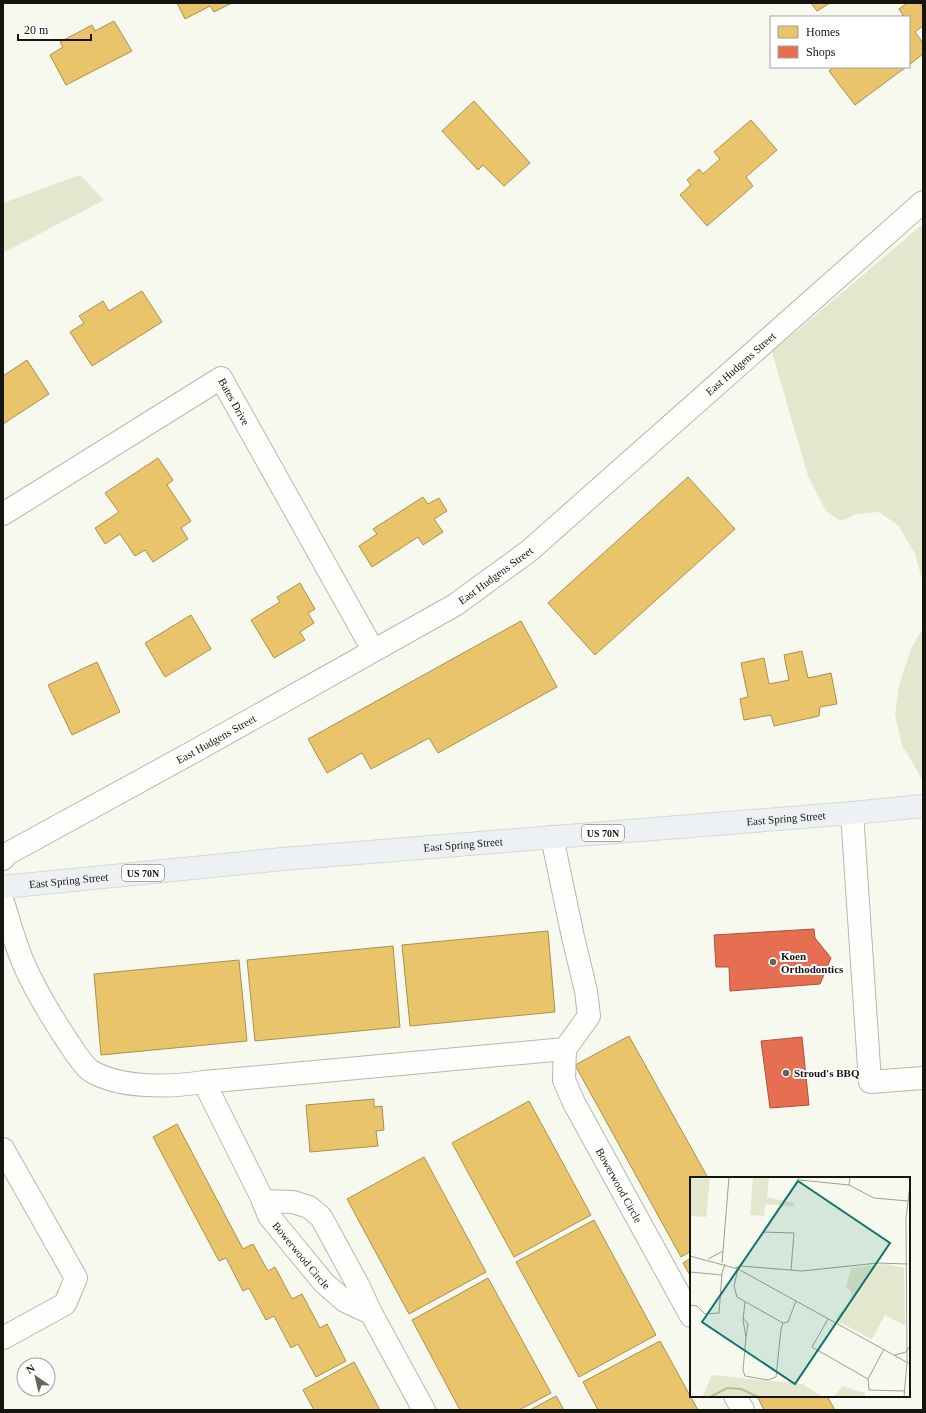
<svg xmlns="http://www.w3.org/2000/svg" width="926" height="1413" font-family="'Times New Roman',serif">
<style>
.green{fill:#e4e7cd}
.homes{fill:#e9c46a;stroke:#a9904f}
.shops{fill:#e76f51;stroke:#a8543d}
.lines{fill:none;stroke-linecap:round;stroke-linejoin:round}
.minor-casing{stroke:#b7b7af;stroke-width:24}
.major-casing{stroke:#d7d7d2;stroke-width:24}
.minor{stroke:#fefefc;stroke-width:22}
.major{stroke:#edf1f4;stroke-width:22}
.poi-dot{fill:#64655d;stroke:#fff;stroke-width:1.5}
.labels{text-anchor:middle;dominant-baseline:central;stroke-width:4;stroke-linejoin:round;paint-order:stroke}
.shield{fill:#fff;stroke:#5a5b57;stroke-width:1}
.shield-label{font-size:10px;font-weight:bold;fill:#14150f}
.street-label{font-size:11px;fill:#14150f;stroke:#fff}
.poi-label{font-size:11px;font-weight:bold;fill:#14150f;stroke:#fff;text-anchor:start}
.inset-river{fill:none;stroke:#babe98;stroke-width:2}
.inset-road{fill:none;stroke:#9d9e95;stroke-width:1}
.view{fill:#0f766e;fill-opacity:0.15;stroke:#0f766e;stroke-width:2}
.inset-edge{fill:none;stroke:#14150f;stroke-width:2}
</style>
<rect width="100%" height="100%" fill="#f8f9ee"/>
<path class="green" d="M80,175L104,200L3,253V203Z
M923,224V583L915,554L899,526L879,512L857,514L841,521L826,511L808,476L772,352Z
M923,628V781L902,745L895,715L899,685L911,649Z"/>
<path class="homes" d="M177,3H232L214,12L210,6L185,19Z
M811,3H830L817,11Z
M907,3H920L923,8V26L915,32L923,43V54L909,65V17H901L903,15L899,9Z
M114,21L132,51L66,85L50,55L63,47L60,42L92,25L95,31Z
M834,67H906L855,105L829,71Z
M474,101L530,163L504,186L483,165L478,170L442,131Z
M751,120L777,150L746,177L753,186L707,226L680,195L691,185L687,180L699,169L703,174L720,159L714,152Z
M142,291L162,322L92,366L70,332L84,323L79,316L103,301L109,311Z
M27,360L49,394L3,424V376Z
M158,458L173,480L167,485L191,521L181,528L188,539L153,562L145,550L135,556L120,534L105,544L95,528L119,512L105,493Z
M688,477L735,529L595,655L548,603Z
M423,497L428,504L439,498L447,511L434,519L443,532L423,545L418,537L372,567L359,546L377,534L373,529Z
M300,583L315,609L308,613L314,623L300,632L305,640L274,658L251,620L280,602L277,597Z
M191,615L211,649L165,677L145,643Z
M521,621L557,687L438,753L429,738L371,769L362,753L327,773L308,739Z
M802,651L808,678L831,673L837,704L820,707L819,716L774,726L771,715L744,720L740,699L748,697L741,663L764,658L769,684L789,680L784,655Z
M97,662L120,712L72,735L48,685Z
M548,931L555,1012L410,1026L402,945Z
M393,946L400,1027L255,1041L247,960Z
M239,960L247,1041L101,1055L94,974Z
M629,1036L708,1178H691V1251L681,1257L575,1065Z
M374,1099V1107L382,1106L384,1130L376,1131L378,1146L310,1152L306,1105Z
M529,1101L591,1215L514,1257L452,1143Z
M177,1124L243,1249L253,1244L268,1271L275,1267L292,1299L302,1294L320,1328L327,1324L346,1361L316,1377L298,1344L291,1348L274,1316L266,1320L249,1288L243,1291L226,1258L219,1261L153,1137Z
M424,1157L486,1272L409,1314L347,1199Z
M594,1220L656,1335L579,1377L516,1262Z
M691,1258V1277L683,1263Z
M488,1278L551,1393L519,1410H460L412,1320Z
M660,1341L698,1410H598L583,1382Z
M354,1362L380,1410H314L303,1390Z
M556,1396L564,1410H530Z
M757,1396H827L835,1410H764Z"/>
<path class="shops" d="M814,929L815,938L831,958L820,984L730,991L729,967H716L714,935Z
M802,1037L809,1105L770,1108L761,1041Z"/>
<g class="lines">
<defs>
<g id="minor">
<path id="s1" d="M3,514L221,378L373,650"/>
<path d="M852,813L870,1082L923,1078"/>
<path id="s2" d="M3,859L7,854L193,752L455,605L529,551L923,202"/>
<path d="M3,902C10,924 16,948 26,969C38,995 54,1021 70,1045C75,1052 84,1067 91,1071C121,1089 171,1087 204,1082L565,1049L589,1016L586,991L573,937L552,837"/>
<path id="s3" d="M565,1049L564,1080L574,1103L691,1316"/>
<path id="s4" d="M204,1082L261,1196L269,1216L324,1283L345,1301L371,1313L424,1410"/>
<path d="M3,1149L76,1278L65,1304L3,1338"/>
<path d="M263,1201L293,1202L309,1207L321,1217L358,1285L371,1313"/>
<path d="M735,1396L743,1410"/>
</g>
<g id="major">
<path id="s5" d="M3,887L283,859L852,813L923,806"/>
</g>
</defs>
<use href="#minor" class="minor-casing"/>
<use href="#major" class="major-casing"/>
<use href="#minor" class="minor"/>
<use href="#major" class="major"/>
</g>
<g class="poi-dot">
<circle cx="773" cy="962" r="4"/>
<circle cx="786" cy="1073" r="4"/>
</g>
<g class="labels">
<g class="shield">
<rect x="582" y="825" width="42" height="16" rx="3"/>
<rect x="122" y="865" width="42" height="16" rx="3"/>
</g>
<g class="shield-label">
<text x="603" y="833">US 70N</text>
<text x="143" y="873">US 70N</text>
</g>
<g class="street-label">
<text stroke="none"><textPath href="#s2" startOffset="893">East Hudgens Street</textPath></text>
<text stroke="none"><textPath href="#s1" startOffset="284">Bates Drive</textPath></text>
<text stroke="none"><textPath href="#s2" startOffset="569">East Hudgens Street</textPath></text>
<text stroke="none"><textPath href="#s2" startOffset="245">East Hudgens Street</textPath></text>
<text stroke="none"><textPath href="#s5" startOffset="786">East Spring Street</textPath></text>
<text stroke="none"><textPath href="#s5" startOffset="462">East Spring Street</textPath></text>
<text stroke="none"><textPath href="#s5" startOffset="66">East Spring Street</textPath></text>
<text stroke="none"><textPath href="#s3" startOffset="150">Bowerwood Circle</textPath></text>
<text stroke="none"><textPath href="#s4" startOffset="200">Bowerwood Circle</textPath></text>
</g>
<g class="poi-label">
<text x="781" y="956">Koen<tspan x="781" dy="13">Orthodontics</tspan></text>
<text x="794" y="1073">Stroud's BBQ</text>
</g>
</g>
<g transform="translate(690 1177)">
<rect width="220" height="220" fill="#f8f9ee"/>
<path d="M63,0H79L77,20L104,26V30L75,27L74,39L60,38ZM0,1L20,2L16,40L0,39ZM195,87L214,91L215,148L195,138L182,162L147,144V139L158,128L162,120L161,114L156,110L161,91ZM22,198L113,207L133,220H12ZM152,209L175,216V220H144Z" fill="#e4e7cd"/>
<path class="inset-river" d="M20,220L37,211L51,212L68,220"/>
<path class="inset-road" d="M106,0L110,3L159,8L160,0M159,8L184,21L218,24M73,55L104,56L101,93M0,79L48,92L220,187M18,82L33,74M32,86L39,0M45,91L51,89L112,94L188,86L218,87M48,92L44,109L47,120L93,146M0,95L32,98M55,125L53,143L56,160L53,193L55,199L78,203L86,200L91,152L93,146M0,128L7,129L15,137L29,136L32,96L35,87M53,141L58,147L56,160M138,142L122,170L178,202L194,172M93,146L98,145L106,124M205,178L216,175L219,170M217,185L216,41L220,8M178,202L179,213L214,214M214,220L217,185"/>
<path class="view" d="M108,4L200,66L105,207L12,145Z"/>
<rect width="220" height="220" class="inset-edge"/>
</g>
<rect width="926" height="1413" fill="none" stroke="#14150f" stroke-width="8"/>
<rect x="770" y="16" width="140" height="52" fill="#ffffff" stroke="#a1a19f"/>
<rect x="778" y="26" width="20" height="12" fill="#e9c46a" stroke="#a1a19f"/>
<text x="806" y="36" font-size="12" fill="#14150f">Homes</text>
<rect x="778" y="46" width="20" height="12" fill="#e76f51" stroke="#a1a19f"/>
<text x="806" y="56" font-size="12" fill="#14150f">Shops</text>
<g transform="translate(36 1377) rotate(326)"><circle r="19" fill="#ffffff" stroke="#a1a19f"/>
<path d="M0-3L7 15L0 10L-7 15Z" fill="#64655d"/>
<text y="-6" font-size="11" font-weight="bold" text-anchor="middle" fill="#14150f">N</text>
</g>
<path d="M18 34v6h73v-6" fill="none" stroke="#14150f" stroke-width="2"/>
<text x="24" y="34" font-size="12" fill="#14150f" stroke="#ffffff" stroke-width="3" paint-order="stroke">20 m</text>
</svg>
